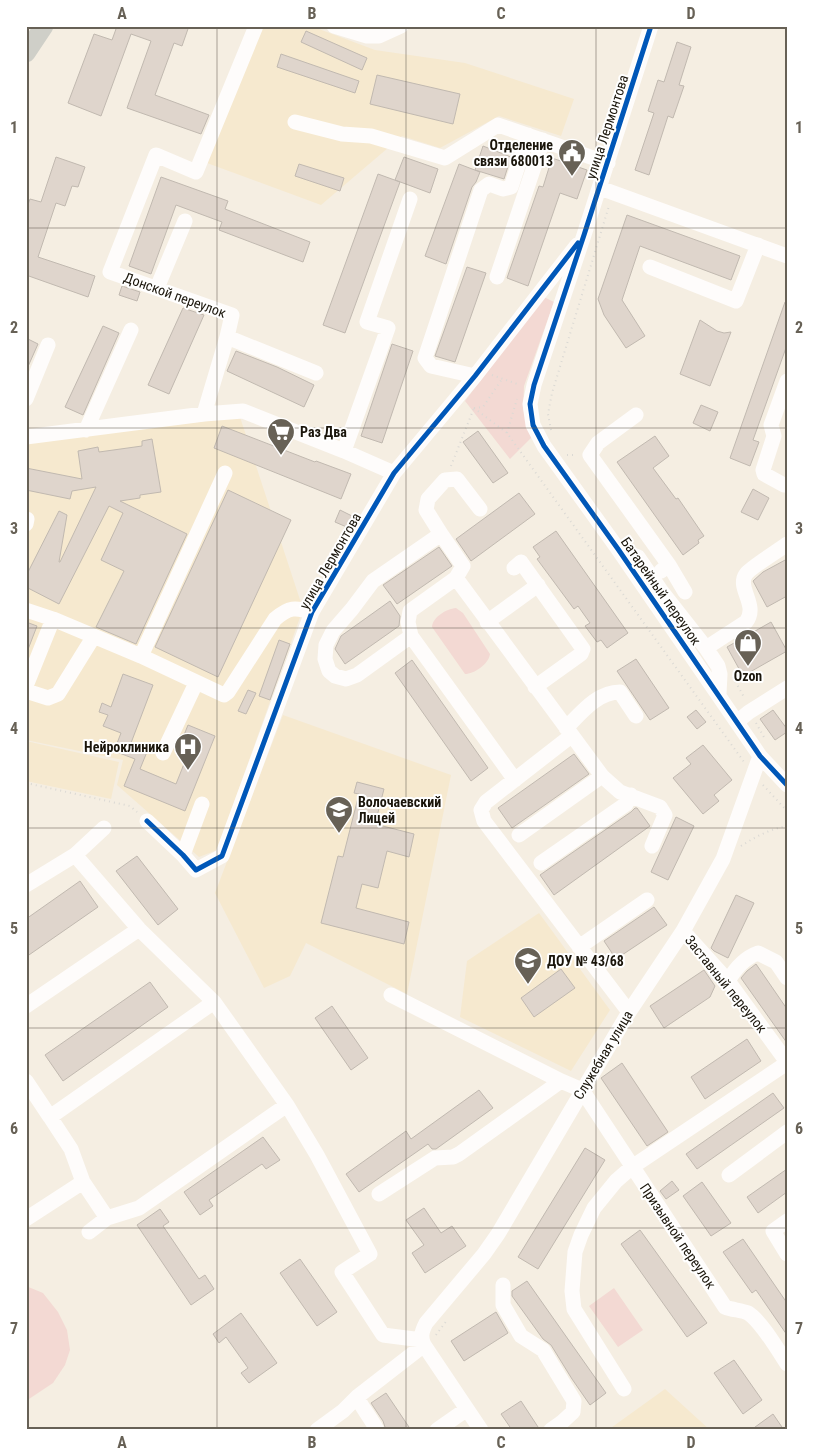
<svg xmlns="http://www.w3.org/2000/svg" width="813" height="1456" font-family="'Roboto Condensed',sans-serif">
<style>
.built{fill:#f6e9cf}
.green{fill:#f3d9d3}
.building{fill:#dfd5cc;stroke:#c1b9b0}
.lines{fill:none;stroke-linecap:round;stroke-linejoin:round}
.path{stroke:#dbd9d4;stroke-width:2;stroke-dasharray:1 4;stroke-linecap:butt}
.minor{stroke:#fefcfb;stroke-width:15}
.major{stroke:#cfcfc8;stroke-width:19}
.cycleway-casing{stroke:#fff;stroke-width:8}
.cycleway{stroke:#0057b8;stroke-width:5}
.grid{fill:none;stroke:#676156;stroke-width:1;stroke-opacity:0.55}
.labels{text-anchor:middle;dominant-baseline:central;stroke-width:4;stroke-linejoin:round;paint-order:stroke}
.street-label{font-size:14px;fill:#1a150b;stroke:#fff}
.poi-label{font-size:14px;font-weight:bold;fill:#1a150b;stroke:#fff;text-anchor:start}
.neatline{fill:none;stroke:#676156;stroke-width:2}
.grid-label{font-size:16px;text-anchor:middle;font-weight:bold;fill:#676156}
</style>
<rect width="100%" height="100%" fill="#f5eee2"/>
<path class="built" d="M260,26H311L375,50L465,63L574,99L561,136L499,116L440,148L402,136L321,205L207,163Z
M240,417L303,609L217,850L199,857L117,785L123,760L26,740V443Z
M283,715L451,775L407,994L306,943L290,976L264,988L215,893Z
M26,741L119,762L111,799L26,781Z
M539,913L610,1010L571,1071L460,1017L467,961Z
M665,1389L710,1430H608Z"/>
<path class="green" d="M544,297L554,302L524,386L523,409L532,437L510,459L465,401Z
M456,608L463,613L490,654C489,664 474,674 465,674L432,627C433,617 446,609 456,608Z
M26,1286L43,1293L58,1312L67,1330L70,1350L65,1365L53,1383L26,1401Z
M614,1288L643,1330L618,1347L589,1306Z"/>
<path class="building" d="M113,26H189L182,46L174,43L155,95L209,115L201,134L127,108L151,41L131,34L101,116L68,103L94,34L112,40L116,29L113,27Z
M306,31L367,58L362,70L301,42Z
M677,42L691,47L679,85L684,86L673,118L668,116L649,175L635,170L654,113L648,111L658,80L664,82Z
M281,54L359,81L355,93L277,67Z
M377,75L460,94L453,124L370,104Z
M483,146L511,157L504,179L475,170Z
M56,157L85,167L78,187L72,186L65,206L56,203L38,257L95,276L88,297L26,275V210L30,199L41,202Z
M404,157L438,169L430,193L395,180Z
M552,158L587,170L577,199L560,193L528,286L507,278L539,186L543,187Z
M299,164L344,178L340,191L295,176Z
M459,164L480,172L476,182L472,187L446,264L425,256Z
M378,174L400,182L345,333L323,325Z
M161,177L228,201L225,209L310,242L303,262L219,230L222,222L176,205L151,274L129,266Z
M627,215L740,256L731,280L640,246L622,300L645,336L626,348L604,315L598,299Z
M467,267L486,273L455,362L435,356Z
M122,286L140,292L137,301L119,295Z
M785,302H787V345L753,440L759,442L750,466L730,458Z
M183,308L204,315L169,394L148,385Z
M700,320L717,331L724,333L731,332L710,386L680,374Z
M103,326L119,333L83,415L65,407Z
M26,338L38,344L26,371Z
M392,344L413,351L382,443L361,436Z
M236,351L277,367L314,385L304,407L227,371Z
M701,405L718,412L710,431L693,423Z
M222,426L315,462L316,461L351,474L341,499L214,448Z
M478,431L508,473L493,483L463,442Z
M655,436L669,456L653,468L676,499L678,498L704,536L698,540L699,543L683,555L617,462Z
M152,439L161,492L140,495V498L120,501L187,534L136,644L96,627L124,571L101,560L123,513L109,506L59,604L26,587V576L59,511L67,515L59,562H60L96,487L72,491L70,499L26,490V468L82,479L78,451L98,447L99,452L142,446V441Z
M753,489L769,498L758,520L741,512Z
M228,490L291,520L218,677L155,647Z
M519,493L535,514L471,561L456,539Z
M340,510L354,517L349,528L335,522Z
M556,531L628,633L607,648L601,640L597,642L585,626L590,623L578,606L574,609L537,559L540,557L533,547Z
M439,547L452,566L397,604L383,585Z
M787,559V596L767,607L753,581L763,572Z
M390,601L400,616L399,626L345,664L335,649L341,636Z
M26,622L37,626L27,652H26Z
M771,622L787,651L743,676L727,647Z
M279,640L290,644L270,700L259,696Z
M636,659L669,708L650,720L617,671Z
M412,660L488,768L471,781L395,673Z
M123,674L153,685L131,743L140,746L141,744L149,747L140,769L176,784L190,749L180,745L188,725L215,736L185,811L124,786L135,759L114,751L121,733L103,726L108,715L99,712L102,703L111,707Z
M248,690L256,693L246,714L238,711Z
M696,710L706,722L697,729L687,717Z
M773,710L787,729V732L775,740L760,719Z
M703,745L732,780L714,795L719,801L703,814L673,778L691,764L686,758Z
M574,754L589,774L512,828L498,808Z
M357,782L384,789L375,824L414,834L409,857L387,851L378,888L362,884L356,908L409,922L404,944L321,923L338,856L343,857L359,794L354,793Z
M635,808H637L650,826L554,895L540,875L631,812Z
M676,817L694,826L668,880L651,872Z
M137,856L178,909L158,925L116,871Z
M80,881L98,907L26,957V919Z
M736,895L754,903L728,958L714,951L711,948Z
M654,907L667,925L616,959L604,941Z
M756,964L787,1009V1043L741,978L747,971Z
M561,969L575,988L534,1017L521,998Z
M704,970L715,986L710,997L664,1028L650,1006Z
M150,982L168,1007L63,1081L45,1055Z
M332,1006L368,1058L351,1070L315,1018Z
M747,1039L761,1061L705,1099L691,1077Z
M622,1063L668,1132L647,1146L601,1078Z
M479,1090L493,1108L436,1149H432L428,1144L359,1192L346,1174L406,1131L411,1139Z
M773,1093L784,1108L697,1169L686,1154Z
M263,1137L280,1160L266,1169L262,1164L209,1200L213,1206L200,1215L184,1192Z
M585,1148L605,1160L538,1269L518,1257Z
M787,1169V1192L758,1213L747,1197Z
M672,1181L679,1190L666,1199L660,1191Z
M702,1182L731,1223L711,1236L683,1196Z
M424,1208L441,1233L452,1226L466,1246L425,1273L412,1253L424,1245L406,1220Z
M160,1209L169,1222L163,1226L199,1279L205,1275L214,1289L191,1305L137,1225Z
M640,1230L707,1323L687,1337L621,1244Z
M743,1239L787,1303V1335L756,1290L752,1293L723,1252Z
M300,1259L337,1312L317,1326L280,1273Z
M527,1281L606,1393L590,1405L572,1379L551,1345L543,1339L512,1296V1291Z
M496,1312L508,1333L464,1361L451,1341Z
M241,1313L277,1363L249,1383L241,1373L248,1368L226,1337L219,1343L213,1334Z
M734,1360L762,1400L743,1414L714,1373Z
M386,1393L411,1430H386L383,1421L371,1403Z
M521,1401L540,1430H512L501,1414Z
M773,1414L784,1430H751Z"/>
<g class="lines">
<path class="path" d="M492,375L520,385
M474,408L507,433L744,762
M474,408L483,407L502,379
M551,430L548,414L552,393L609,206
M507,433L517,399
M567,455H577
M451,466L474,408
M733,677L745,699
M756,723L765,739
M26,783L130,806L137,812
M763,785L787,811
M741,846C755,837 770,829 787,826
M436,1335L448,1319"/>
<path class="minor" d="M256,26L196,172L156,155L110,272L232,315L227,337L204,414L243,411L344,451L394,473
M334,26L367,36H379L401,26
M651,26L584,235L534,385L530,404L533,425L544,446L618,549L760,756L787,785
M295,122L342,134L371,136L445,158L498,125L608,163
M600,188L787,256
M650,267L736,301L758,245
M497,277L543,140
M157,288L185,221
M227,337L316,373
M475,376L431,366L425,358L481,190L489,184L503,189L511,187L528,135
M26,399L48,345
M636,415L598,443L590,455L669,565
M86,430L131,330
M26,437L204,414
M344,451L388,328L367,322L410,199
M784,485L764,474L763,470L774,436L771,425L787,381
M26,524L27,519
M441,534L426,510L428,499L445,480L457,479L480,509
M618,549L638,557L662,592L706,648L718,666L720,674L719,694
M514,568L521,562L583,649L581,654L535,687
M661,571L669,565L685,592
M26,610L53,619L141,656L224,695L228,692L275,619C289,607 295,607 312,612
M487,622L538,585
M411,636L357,675L346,679L335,676L329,671L325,659L326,645L333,631L352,609L373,581L441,534L463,566L456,578
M706,648L746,622C759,605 736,588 746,574C751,567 778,551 787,544
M141,656L225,473
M26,686L53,619
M26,691L48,698L58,694L94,636
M738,721L749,712L787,688
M566,728C581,713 597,692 620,692L636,716
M571,736L486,802L481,810L484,821L629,1012
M163,753L196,683
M515,780L411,636L408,622L410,611L456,578L602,776L620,792L660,807L665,815L652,846
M147,821L183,855L196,870L222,856L312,612L394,473L475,376L577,245
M104,828L75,855L139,929L214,1002L287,1105L317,1155L370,1254L342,1272L383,1335L422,1340
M519,835L602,776
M183,855L202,804
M541,863L626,804L631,795
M26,885L75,855
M683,931L728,981L787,1062
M579,947L647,900
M728,981C735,969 744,958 758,953L776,962L787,978
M391,995L561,1081L582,1090L725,1307C732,1310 741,1310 748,1313C761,1321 778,1350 787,1364
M26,1006L139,929
M26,1081L50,1117
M729,1175L787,1132
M83,1182L107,1218L139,1208L287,1105
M379,1194L435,1158L453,1157L459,1154L561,1081
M26,1219L83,1182L71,1149L50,1117L214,1002
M787,1221L773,1231L787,1254
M89,1232L107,1218
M503,1285V1305L521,1336L543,1350L574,1401L573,1412L561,1423L551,1430
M624,1389L574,1309L572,1291L575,1252L581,1235L594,1208L616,1181L632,1167L787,1063
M357,1397L424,1345
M317,1430L343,1411L357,1397C362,1408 371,1418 377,1430
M437,1430L467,1409
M481,1430L424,1345C420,1336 422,1331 426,1323L484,1254L498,1234L629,1012L683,931L723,859L760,756"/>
<path class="major" d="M26,53L44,26"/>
<defs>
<path id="cycleway" d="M651,26L584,235L534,385L530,404L533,425L544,446L618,549L760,756L787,785
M147,821L183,855L196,870L222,856L312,612L394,473L475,376L578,243"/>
</defs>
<use href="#cycleway" class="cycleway-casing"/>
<use href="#cycleway" class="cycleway"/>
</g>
<path class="grid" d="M217,26V1430M406,26V1430M596,26V1430M26,228H787M26,428H787M26,628H787M26,828H787M26,1028H787M26,1228H787"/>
<defs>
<symbol id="civic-pin" viewBox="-11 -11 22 30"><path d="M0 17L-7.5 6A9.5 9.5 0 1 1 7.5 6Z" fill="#676156" stroke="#fff"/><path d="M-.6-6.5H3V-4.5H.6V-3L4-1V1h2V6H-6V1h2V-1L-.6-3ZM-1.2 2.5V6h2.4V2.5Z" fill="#fff"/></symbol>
<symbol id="supermarket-pin" viewBox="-11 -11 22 30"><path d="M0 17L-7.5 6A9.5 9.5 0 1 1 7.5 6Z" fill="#676156" stroke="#fff"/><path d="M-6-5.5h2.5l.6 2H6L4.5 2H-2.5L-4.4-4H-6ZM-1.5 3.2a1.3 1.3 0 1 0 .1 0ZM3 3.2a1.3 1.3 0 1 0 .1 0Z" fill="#fff"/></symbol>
<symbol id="shop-pin" viewBox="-11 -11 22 30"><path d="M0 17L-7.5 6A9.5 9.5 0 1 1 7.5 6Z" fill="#676156" stroke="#fff"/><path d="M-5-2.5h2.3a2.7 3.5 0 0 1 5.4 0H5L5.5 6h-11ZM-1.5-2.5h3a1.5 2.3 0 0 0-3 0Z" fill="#fff"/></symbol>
<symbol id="hospital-pin" viewBox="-11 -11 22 30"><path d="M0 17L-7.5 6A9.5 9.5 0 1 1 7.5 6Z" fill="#676156" stroke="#fff"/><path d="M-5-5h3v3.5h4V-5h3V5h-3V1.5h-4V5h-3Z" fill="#fff"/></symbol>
<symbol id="school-pin" viewBox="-11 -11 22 30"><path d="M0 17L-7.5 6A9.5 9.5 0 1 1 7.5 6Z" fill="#676156" stroke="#fff"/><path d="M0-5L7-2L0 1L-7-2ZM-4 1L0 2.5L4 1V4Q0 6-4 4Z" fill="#fff"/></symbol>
</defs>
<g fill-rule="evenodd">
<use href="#civic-pin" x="556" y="137" width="32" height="43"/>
<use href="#supermarket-pin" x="265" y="416" width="32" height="43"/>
<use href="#shop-pin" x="732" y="627" width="32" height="43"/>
<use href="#hospital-pin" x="172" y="731" width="32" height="43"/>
<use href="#school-pin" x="323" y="794" width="32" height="43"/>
<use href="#school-pin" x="512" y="945" width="32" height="43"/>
</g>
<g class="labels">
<g class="street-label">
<text transform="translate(607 127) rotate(-72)">улица Лермонтова</text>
<text transform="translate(175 295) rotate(20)">Донской переулок</text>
<text transform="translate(330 561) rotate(-60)">улица Лермонтова</text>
<text transform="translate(661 591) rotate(55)">Батарейный переулок</text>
<text transform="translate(726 984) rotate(51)">Заставный переулок</text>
<text transform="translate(603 1055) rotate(-59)">Служебная улица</text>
<text transform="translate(678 1236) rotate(56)">Призывной переулок</text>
</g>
<g class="poi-label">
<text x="553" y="145" text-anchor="end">Отделение<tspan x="553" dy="16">связи 680013</tspan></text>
<text x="300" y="432">Раз Два</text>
<text x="748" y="676" text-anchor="middle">Ozon</text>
<text x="169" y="747" text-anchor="end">Нейроклиника</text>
<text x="358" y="802">Волочаевский<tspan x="358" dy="16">Лицей</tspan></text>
<text x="547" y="961">ДОУ № 43/68</text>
</g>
</g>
<rect width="813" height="1456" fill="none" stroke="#ffffff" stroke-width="55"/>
<rect x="28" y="28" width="758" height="1400" class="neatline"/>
<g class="grid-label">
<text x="122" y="19">A</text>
<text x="312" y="19">B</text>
<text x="501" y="19">C</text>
<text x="691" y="19">D</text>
<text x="14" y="133">1</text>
<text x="799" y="133">1</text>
<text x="14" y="333">2</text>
<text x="799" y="333">2</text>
<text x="14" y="534">3</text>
<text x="799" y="534">3</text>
<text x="14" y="734">4</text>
<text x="799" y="734">4</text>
<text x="14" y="934">5</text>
<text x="799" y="934">5</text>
<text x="14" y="1134">6</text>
<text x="799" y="1134">6</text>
<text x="14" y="1334">7</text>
<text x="799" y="1334">7</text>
<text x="122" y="1448">A</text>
<text x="312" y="1448">B</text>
<text x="501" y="1448">C</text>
<text x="691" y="1448">D</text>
</g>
</svg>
